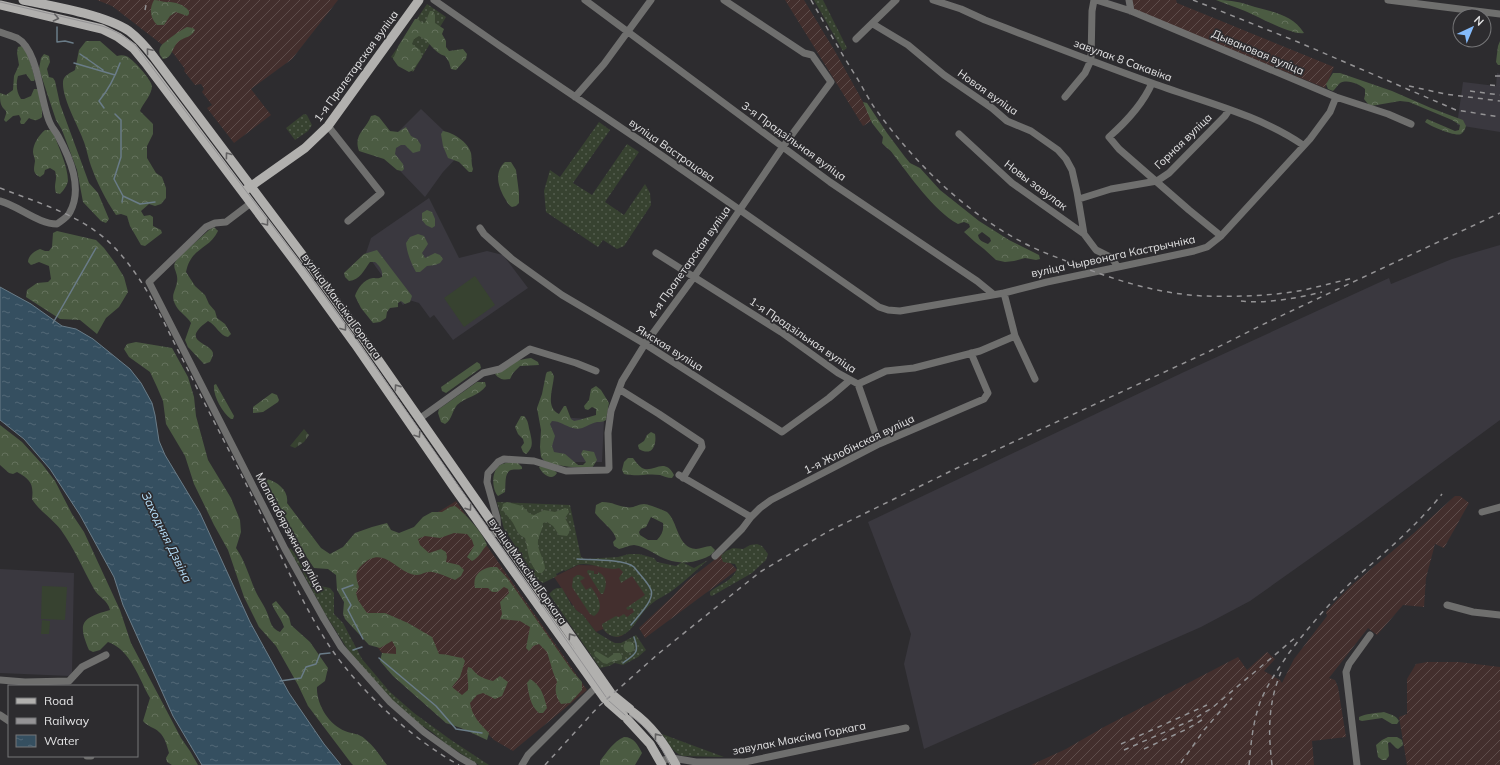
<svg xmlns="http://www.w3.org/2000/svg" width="1500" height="765" font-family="Mulish,sans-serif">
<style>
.commercial{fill:#432f2e}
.industrial{fill:url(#industrial-furrows)}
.built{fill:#3a383f}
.grass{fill:url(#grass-dots)}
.forest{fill:url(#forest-crowns);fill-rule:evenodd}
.cemetery{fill:url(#cemetery-stones)}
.garden{fill:#374230}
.water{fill:url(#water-ripples);stroke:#6a7c88}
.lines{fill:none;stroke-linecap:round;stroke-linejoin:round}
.stream{stroke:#6a7c88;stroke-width:1.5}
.minor{stroke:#6f6f6e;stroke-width:7}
.major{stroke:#b1b0ae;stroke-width:9}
.tram{stroke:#949395;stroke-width:1}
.rail{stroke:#949395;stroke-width:1.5;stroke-dasharray:5 5;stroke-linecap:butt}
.oneway{stroke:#626162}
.labels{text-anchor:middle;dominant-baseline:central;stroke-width:3.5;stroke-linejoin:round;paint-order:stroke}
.street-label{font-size:11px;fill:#e4e4e5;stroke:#2d2c2f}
.water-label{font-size:12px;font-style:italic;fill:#b9e3ff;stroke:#2d2c2f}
</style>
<defs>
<pattern id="industrial-furrows" width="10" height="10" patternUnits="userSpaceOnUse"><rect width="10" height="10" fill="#432f2d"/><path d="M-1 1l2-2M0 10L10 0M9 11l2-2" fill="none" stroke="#5e4d4b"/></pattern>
<pattern id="grass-dots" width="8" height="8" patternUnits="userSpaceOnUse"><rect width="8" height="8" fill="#374230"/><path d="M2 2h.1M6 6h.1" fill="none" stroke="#545d4e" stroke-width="1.8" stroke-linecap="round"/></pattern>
<pattern id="forest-crowns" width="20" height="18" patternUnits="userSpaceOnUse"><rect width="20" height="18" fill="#4b5b42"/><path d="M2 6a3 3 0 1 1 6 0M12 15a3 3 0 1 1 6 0" fill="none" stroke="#65725d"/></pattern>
<pattern id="cemetery-stones" width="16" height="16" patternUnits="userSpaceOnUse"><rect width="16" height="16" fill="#374230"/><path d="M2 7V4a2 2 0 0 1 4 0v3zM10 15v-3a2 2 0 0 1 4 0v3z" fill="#545d4e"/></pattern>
<pattern id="water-ripples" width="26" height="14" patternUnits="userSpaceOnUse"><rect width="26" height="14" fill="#354f60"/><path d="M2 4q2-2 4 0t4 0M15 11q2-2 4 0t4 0" fill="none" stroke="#526877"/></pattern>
</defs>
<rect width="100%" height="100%" fill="#2d2c2f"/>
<path class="commercial" d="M578,565L627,566L649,592L622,636L617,637L608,634L603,629L596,632L583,615L576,610L554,577Z"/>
<path class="industrial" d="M97,0H338L292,59L251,89L271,115L234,143L207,108L212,105L202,92L204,89L201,84L195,85L184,71L185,69L173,53L112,6Z
M785,0H804L836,53L873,120L863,126Z
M1132,0H1176L1177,3L1334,67L1325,88L1133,9Z
M1455,496H1460L1469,503L1444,548L1435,544L1426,578L1424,607L1403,605L1377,635L1368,628L1329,678L1335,680L1338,687L1346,737L1312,741L1314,765H1031L1066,749L1104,727L1238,657L1247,670L1267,652L1275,659L1264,671L1280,680L1282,683L1294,659L1327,616L1326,612L1336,601L1352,585L1414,533Z
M456,501L587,690L513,751L494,740L480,726L441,703L381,652L359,621L350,567Z
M722,554L737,570L645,638L639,628L673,596L687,581Z
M1427,662H1459L1500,667V765H1407L1399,717L1407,714V679L1416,664Z"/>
<path class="built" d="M1497,73L1500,74V132L1457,125L1463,82L1496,86Z
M421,109L464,150L443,172L425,197L380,150Z
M429,198L459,258L487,251L503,255L528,288L453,340L434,315L430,318L419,303L409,300L403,305L366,253L371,238Z
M1500,245V420L1360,523L1250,601L1201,627L924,749L904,664L911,634L868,522L1184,372L1389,278L1391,284L1452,259Z
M543,416L604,420L602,462H542Z
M0,569L74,573L72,672L70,676L0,673Z"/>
<path class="grass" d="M814,0H823L847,48L843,51Z
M427,4L446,17L413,72L391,57Z
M304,114L307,115L312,125L308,131L295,140L286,128Z
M599,122L610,130L573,183L592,195L627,144L639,152L605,202L624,215L645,184L650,193L651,205L624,246L617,249L603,240L598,247L546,212L544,191L550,170L560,177Z
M497,502L570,505L581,557L585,559L618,557L629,554H639L654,558L657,562L676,566L682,562L694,568L708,560C696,570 685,581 673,590C665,596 654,600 647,608C638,617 633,632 620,636C613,639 602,632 602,624L616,616L619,617L624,614L627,617L634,612L632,608L628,610L626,608L645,595L632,576L621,583L619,578L623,572L619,568C606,572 591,561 577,565C573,567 569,569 565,571L564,570L556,574L557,576L543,583L538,580L504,529Z
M757,544L762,546L768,554L766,560L752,573L712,596L710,595V592C719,584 734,581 737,568L735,564L723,562L721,556L726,551L733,548L743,549L750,545Z
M290,548L294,552L308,578L315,585L330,588L334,593V614L343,623L362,659L390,692L414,713L451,740L489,765H479L446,744L432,732L415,721L394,704L355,661L324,612L300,567L288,550Z
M588,570L594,571V574H598V572C608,577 607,585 603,594H601L587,572Z
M577,575H580L585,578L580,581L586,590L591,587C597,595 606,608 594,616L590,614L572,587L573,578Z
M557,588H562L572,606L573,605L576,610L583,615L596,632L611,641L615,643H621L636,635L646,650L638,657L623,665L615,663L609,666L600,668L549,594L553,590Z
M662,734L724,757L682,756C672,752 668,742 662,734Z"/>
<path class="forest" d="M154,0C158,0 163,2 167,2C176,2 183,4 189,11V14L187,16L176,12L170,16L164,25H157C150,18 149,9 154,0Z
M1216,0C1233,0 1239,2 1255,7C1274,12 1293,15 1304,33C1293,36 1257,16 1245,11C1236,7 1225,4 1216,0Z
M430,11H433L435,15V23L444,29L442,34L446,41V47L449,51L463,49L467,54L466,59L456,70L451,69L449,62L445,56C434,53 429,40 419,36L414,39L412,44L420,50L422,57L413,70L409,72L398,66L393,59L399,45L415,19H418L421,22L425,23Z
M187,27L193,28L195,30C192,37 185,37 179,41C171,48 173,58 163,59L160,55C159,52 159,49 161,46C164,42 182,29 187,27Z
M86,41H100L117,56C120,55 123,55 126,56C132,58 151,79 152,86C152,95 143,103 140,111L153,124V134L147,146V158L156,173L162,177L166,188V198L161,204L155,206L149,204L141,211L144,216L150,215L153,217V226L161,230L162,233L145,246L141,245L130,226L127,216L121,214L116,215C106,200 97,183 91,166C88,158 87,150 84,142C79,127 62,99 63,82C63,76 70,73 75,70L79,50Z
M1500,41V65H1498L1496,62L1498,46Z
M22,46L29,57L35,79L34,81H31L26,74L18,76C16,83 16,92 21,99H24L31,96L34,89H38L42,110V117C37,121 35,121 29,118L24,124H21L20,122L21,119L19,115L13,116L6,122L4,120L6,114V111C0,106 0,101 0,93L6,95L13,90L14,76L19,65L17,53L18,47Z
M44,54L49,56L50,62L47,69L49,77L53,78L55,81L60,104L89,183L98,193L109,219L106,223L101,221L83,202L77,170L62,130L56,120L39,69L41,58Z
M1333,73H1340L1392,91L1431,108L1452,116L1463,120L1466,126C1465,129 1464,132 1461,134C1455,137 1430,126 1425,122L1427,119L1455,131L1459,130L1460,125L1452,120L1409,102L1400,101L1371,106L1368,104L1364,99L1365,95V89C1359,84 1348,79 1340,83C1338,85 1335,89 1333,91L1328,89L1326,84Z
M863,102L867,103L887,133L905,157L910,163L920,168L940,190L979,221L1009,240L1039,255L1040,259L1036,260L1025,258L1014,261L1005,262L996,260L984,249L975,242L964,232L970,227L969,224L964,222L958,224C933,210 910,176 893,154C890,149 885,147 882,143L883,137L872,123ZM982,232L990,238L991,241L988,244C983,242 979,241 978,235Z
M375,115L379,117L390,131L398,132L406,127L411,136L417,139L421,145L420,151L413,153L405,145H401L396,148L395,154L403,164L404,169L402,171L397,170L384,159L359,151C353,134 366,130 371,116Z
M45,130H50L53,132C58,146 68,166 68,181C67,186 63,191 60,194L56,193C53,183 58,181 55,171L50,168L45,170L44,174L40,177C32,173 34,169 35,161C35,158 33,155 33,152C33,144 39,135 45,130Z
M443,131C454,133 468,142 471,153C472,158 471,163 473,169L472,172H469L459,162L448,158L443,146L441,134Z
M505,162H511L516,170L519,193V203L516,206L512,207C507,204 507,201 504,197C498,186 494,172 505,162Z
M427,210L432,212L435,219V226L432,228L426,225L422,220V213Z
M214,227L218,231C209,250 191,247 186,272L195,286L205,295L209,304L215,311L217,318L225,324L231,334L228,337C220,336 216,325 208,321C179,342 210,342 213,353C213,357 211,359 210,362L204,364L188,347L185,340L191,323C187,316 180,313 176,306C170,295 175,293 177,282C179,270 168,268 180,256L209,230Z
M57,231L96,240L104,248L116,264L124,277L128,292L119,307L106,318L97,334L80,320L60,319L26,297L27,290L37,283L48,282L51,279L49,266L39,262L31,265L28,262C28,256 34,251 40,249L45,251H49L52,247L53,233Z
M418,234L424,236L428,244L422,253L425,258L435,253L440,255L443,259L440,263L435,265L427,266L420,272H416C411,263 407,253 406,243L410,237Z
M377,250L412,296L410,302L405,304L401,301L398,303V307L390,308L387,312L386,318L380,322L373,323L361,308L355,296C357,289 364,279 373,278C377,278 378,279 382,277C383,271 380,266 375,262H370C364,270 360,280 349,281L345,277L344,273L364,254Z
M136,342L172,348L188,377L194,397L196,416L208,460L231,498L240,520L241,532L236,548C245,561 249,576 255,590C259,599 265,606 268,615C271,623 271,628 280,632L284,627C281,618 275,612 272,604L276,601L289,617L291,625L310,642L328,668L325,681L317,687C316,704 329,725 345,731C352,734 359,733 365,739C374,746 380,756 387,765H353L351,763L308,706L298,685L276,646L259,627L244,597L228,550L214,525L194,484L185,456L166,424L163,401L157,387L150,372L129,357L124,349L127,344Z
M531,358L538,362L539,365L520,366L513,373L510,379C504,380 500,380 495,374C502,364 520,359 531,358Z
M477,362L480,364L481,368L446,393L442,391L441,387Z
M551,371L554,376C553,389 545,407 559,414L564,406H566L571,419L574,421L579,420L596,415V409L592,407L588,410L585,409L584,406L589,400L591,389L596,386L601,390L609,403L606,420C603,422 600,422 597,422C588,424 582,431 573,428C565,426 560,421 552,421L550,424L555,436L552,446L554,452L565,454L578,465H583L586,462L581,454L583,450L594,452L597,460L592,468C576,468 561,466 546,463L541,457L540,447L541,430L537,408L542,394L546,374L547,372Z
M477,382H485L486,386C479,396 466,397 457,405C452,411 452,420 445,424L441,422L438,413L439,409Z
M216,384L234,416L233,419H231C222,412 213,396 214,385Z
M272,393L277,395L279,400L278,402L263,412L253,413V407Z
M521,416H524C529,422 528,425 530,432C532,441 534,447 526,454L523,452L521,447L524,443L523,439L518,434L515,427Z
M0,425L22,442L42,464L55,481L72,514L84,532L120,610L131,643L181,738L190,751L198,765H172L167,762L166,758L169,753C167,746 165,737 159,732C154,727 148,727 143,721L150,698C139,679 131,650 108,642L100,650L93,652L89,650C77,622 82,618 110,610C108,600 98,597 94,589C83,569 74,548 61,530C52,518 39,511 32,499C34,484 30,479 17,472L13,474L9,473L0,465Z
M651,432L655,434C657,445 652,457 639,449L638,445L644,441L647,435Z
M628,458H633C635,461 639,466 642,468C653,474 664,456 674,475L672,478C667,478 664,476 660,475C648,473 635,477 624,474L622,470L624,462Z
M511,462L518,463L522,467V469C518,470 515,469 511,470C504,472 506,485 505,492L498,496C492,490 491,472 499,466C502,463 507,463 511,462Z
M542,465L554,470L557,473C552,482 542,474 539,467Z
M267,479C278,482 289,491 287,503L321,548L330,554L343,547L355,533L372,527L387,523L391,530L399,533L414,527L423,517L432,512H442L450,507L455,506C466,514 483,533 487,545C481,551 479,558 472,561L467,557L474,546L472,540L467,534L454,533L440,538L425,536L418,539L420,545L429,553L441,549L446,552L447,557L446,562L459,565L464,570L461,576L455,580C448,577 439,573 432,572C426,571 422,575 417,575C397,574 384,543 362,565C354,572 356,578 359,587L356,593L358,600L367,613H385L408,623L432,637L439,654C448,654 454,657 463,658L465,661L460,677L452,687L462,695L468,690C469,681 466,675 468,667C473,668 473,671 478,675C482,678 488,680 493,681L500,676L508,682L502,696L495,699L483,693L477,695L470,703C472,716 480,724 489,733L487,740L461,728L446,723L393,676L380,661L382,653L396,654V648L392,641L380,648L369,645L345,619L343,614L344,602L337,590L336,575L328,569L314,568L279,516L263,484Z
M507,502L522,506L530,514L534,515L544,510L555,512L565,508L568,509L569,512L565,518L570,528L569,533L567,536L559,535L553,526L547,522L543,523C543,531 537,536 538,545C539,553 545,561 545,569L542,573H538C527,560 529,553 525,538C517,534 517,530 513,523C510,518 505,514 502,509L503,504Z
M602,502C614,502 616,506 626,507C633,509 638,504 644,504C648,504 663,510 667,512C678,521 677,548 696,549C700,549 706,546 711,546L715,550C712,555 708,557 702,559C684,566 668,562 652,552C646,549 641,546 634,545C630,545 624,548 619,549L614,546L613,542L616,539C615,531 600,520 595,513L596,505ZM651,517L663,523C664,530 662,535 657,540H648L640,535L639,532L641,529L646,527Z
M491,567H497L508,579L573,672L582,682V690L570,703L561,704C556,697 554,690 557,682L553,672L547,652L539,644L533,646L529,651L526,648L530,627L520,621L500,619L502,614L500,602L509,593L508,589L504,587L497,592H492L488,588H475C472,576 480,569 491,567Z
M623.5 647a5.5 5.5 0 1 1 11 0a5.5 5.5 0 1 1-11 0Z
M596,651L608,658L615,653H620L622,656V659C617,662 612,660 607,664L603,663L595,656L594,653Z
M530,679C541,685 544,696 547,708L543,713H539C530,705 529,695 527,683Z
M1384,712C1389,714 1396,715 1399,721L1397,724H1392L1382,718L1362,721L1359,720V717C1365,714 1376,713 1384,712Z
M624,737C634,737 638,745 642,753L635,765H600V761C607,752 613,742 624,737Z
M1388,737H1397L1402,740L1403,745L1398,749L1396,748L1390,742L1388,743L1389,756L1386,760H1382L1378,757L1376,745L1382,740Z"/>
<path class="cemetery" d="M304,429L309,435L304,442L295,448L290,446Z"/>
<path class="garden" d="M475,276L495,305L464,327L444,298Z
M42,586L67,587L65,620L41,619Z
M42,620L50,621L49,634H41Z"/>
<path class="water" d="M0,287L31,304L62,326L76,329L93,339L130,369L141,383L152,403L155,415L159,441L165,455L200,513L250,622L289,693L324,744L341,765H202L173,716L123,605L114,577L80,515L50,469L24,439L0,420Z"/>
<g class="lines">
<path class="stream" d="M57,27V42L65,41L73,43
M80,54L103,70
M74,63L115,75
M104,108L99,101C109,89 115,77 120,63
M115,114L121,120V157L114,179L123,196L122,202
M123,196L140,204L155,202
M53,323L96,248
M577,559C590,560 624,559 634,567C639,574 648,582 651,590C655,600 637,617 631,625
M353,585L342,589L351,605L348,610L363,639
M353,650L362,647
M379,658L436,706L456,729L482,733
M623,663C635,654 640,653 634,637
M280,681L301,678L306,667L316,664L320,654L330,653"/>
<path class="minor" d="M434,0L500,46L648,146L879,307L888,310L900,311L1004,293L1047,282L1194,251L1207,247L1221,236L1310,139L1330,112L1336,97
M585,0L830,182L977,281L993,294
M933,0L961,9L985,20C1040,41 1096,63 1152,83C1201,101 1260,115 1303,145
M1096,0L1131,11L1336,97L1388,114L1411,124
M1129,0L1131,11
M1388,0L1500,14
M873,24L908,45L944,75L992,108L1007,121L1031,131L1058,150L1066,159L1072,170L1077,192L1084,234L1096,250L1112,258L1117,266
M0,32C6,34 12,36 17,38C39,50 40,102 50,123C52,128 56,132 58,136C70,158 83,188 70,212C68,217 61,221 57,224C38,224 19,206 0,201
M856,39L896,0
M1152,83C1143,104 1126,122 1109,137L1119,149L1189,210L1221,236
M575,97L604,64L651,0
M1065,97L1085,73L1091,60L1092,11L1094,0
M328,126L381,193L348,221
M959,134L1012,183L1084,234
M1079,199L1111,189L1157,181L1169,173L1225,116L1229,110
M251,203L226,222L215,223L206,227L149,282L285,549L324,619L341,647L390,702L424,732L459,757L473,765
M480,228L484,234L512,259L562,295L645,344L782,432L829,398L850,380
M656,253L781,332L838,373L858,384L886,371L914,368L980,351L1015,336
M1004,293L1015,336L1035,379
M858,384L879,444
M619,389L659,414L701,442L702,447L683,478
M419,419L483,373L500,369L530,349L576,363L596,371
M679,475L751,517
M1482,512L1500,507
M489,537L498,531L497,518L487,482L488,473L498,462L504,459L534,461L566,471L607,470L609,468L608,433L611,411L622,381L645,344L694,277L782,148L831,82L812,55L804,53L724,0
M715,556L742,529L751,517L760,508L771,500L879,444L984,399L988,393L971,353
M1447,605L1473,612L1500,615
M0,680L25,682L69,681L82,667L106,655
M0,715L9,721
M87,756H91
M660,761L672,758L696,762H745L906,728
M522,765L528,755L599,684
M1357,765L1346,672L1349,664L1370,635"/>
<path class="major" d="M23,0C53,6 105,15 129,31C138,38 146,47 153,56L310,265L363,338L611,693
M0,5L102,29L118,37L133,48L147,65L302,271L355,344L455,489L605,699
M247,189L305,148L328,126L419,0
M614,696L630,709
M608,702L624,716
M633,712C652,726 665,744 676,765
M627,719L650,744L662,765"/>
<path class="tram" d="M0,2L102,26C116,31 126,37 136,46L296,257L358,342L606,697
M609,701L625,715
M630,715C650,730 660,743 670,765"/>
<path class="rail" d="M811,0C826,26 841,53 857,78C863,88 868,98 874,107C912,160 963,211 1022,242C1042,253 1065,260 1087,269C1124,283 1163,294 1204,296C1236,297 1272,296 1304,290C1321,286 1337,282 1353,278
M1193,0L1298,42L1456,110L1500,117
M145,10L147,0
M1495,76H1500
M1490,85L1500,86
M1409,86L1445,94L1500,101
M1470,91L1500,95
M0,188C38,203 82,215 112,245C146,279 165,326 187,368C210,415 235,461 258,508C281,555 302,604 330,647C359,690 413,740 459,765
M1241,301C1266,304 1298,298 1322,292
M1121,744L1207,705
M1144,749L1187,729L1202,720
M1124,750L1192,720L1212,708L1296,637
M1181,763L1204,730L1232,698
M545,765L598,707L658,654L760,572L827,532L955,469L1210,351L1268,322L1500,213
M1249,765C1251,743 1253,720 1261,700C1268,683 1279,668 1289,653C1310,625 1334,598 1360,574C1389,549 1418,524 1442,494
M1272,765C1268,732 1268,703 1281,672"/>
</g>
<defs><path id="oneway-chevron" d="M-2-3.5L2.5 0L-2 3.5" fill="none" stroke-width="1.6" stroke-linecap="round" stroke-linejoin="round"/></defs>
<g class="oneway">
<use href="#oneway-chevron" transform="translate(56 18) rotate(13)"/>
<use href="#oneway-chevron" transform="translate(149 51) rotate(-130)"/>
<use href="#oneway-chevron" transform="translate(228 155) rotate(-127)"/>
<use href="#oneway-chevron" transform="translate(266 223) rotate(53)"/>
<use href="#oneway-chevron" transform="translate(344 328) rotate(54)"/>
<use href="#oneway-chevron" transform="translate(397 387) rotate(-125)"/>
<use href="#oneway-chevron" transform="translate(418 435) rotate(56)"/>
<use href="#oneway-chevron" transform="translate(469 508) rotate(55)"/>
<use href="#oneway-chevron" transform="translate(571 636) rotate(-125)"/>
<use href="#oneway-chevron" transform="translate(657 736) rotate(-128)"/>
</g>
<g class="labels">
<g class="street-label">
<text transform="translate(1258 52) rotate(23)">Дывановая вуліца</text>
<text transform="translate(1123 60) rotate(20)">завулак 8 Сакавіка</text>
<text transform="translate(356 66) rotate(-54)">1-я Пралетарская вуліца</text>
<text transform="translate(988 92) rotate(35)">Новая вуліца</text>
<text transform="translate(794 141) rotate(36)">3-я Прадзільная вуліца</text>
<text transform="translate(1183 141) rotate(-44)">Горная вуліца</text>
<text transform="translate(672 150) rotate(35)">вуліца Вастрацова</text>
<text transform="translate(1036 185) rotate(37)">Новы завулак</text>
<text transform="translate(1113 256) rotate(-12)">вуліца Чырвонага Кастрычніка</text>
<text transform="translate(689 262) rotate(-55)">4-я Пралетарская вуліца</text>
<text transform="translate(342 306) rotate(54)">вуліца Максіма Горкага</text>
<text transform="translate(803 335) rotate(34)">1-я Прадзільная вуліца</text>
<text transform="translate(670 348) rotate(32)">Ямская вуліца</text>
<text transform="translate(859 444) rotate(-26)">1-я Жлобінская вуліца</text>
<text transform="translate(290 532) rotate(62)">Маланабярэжная вуліца</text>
<text transform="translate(528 571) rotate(55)">вуліца Максіма Горкага</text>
<text transform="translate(799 738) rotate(-11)">завулак Максіма Горкага</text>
</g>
<g class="water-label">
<text transform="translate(167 537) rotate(64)">Заходняя Дзвіна</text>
</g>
</g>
<rect x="8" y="685" width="130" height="72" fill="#2d2c2f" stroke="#767678"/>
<rect x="16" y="698" width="20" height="6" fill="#b1b0ae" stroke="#767678"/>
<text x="44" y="705" font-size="12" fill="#e4e4e5">Road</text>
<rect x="16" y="718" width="20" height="6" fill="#949395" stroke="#767678"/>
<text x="44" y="725" font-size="12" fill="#e4e4e5">Railway</text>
<rect x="16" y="735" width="20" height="12" fill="url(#water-ripples)" stroke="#767678"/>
<text x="44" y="745" font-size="12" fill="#e4e4e5">Water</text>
<g transform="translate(1472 28) rotate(44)"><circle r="19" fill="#2d2c2f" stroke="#767678"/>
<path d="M0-3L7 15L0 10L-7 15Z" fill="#85bbfb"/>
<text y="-6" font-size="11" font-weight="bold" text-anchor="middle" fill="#e4e4e5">N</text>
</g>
</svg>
